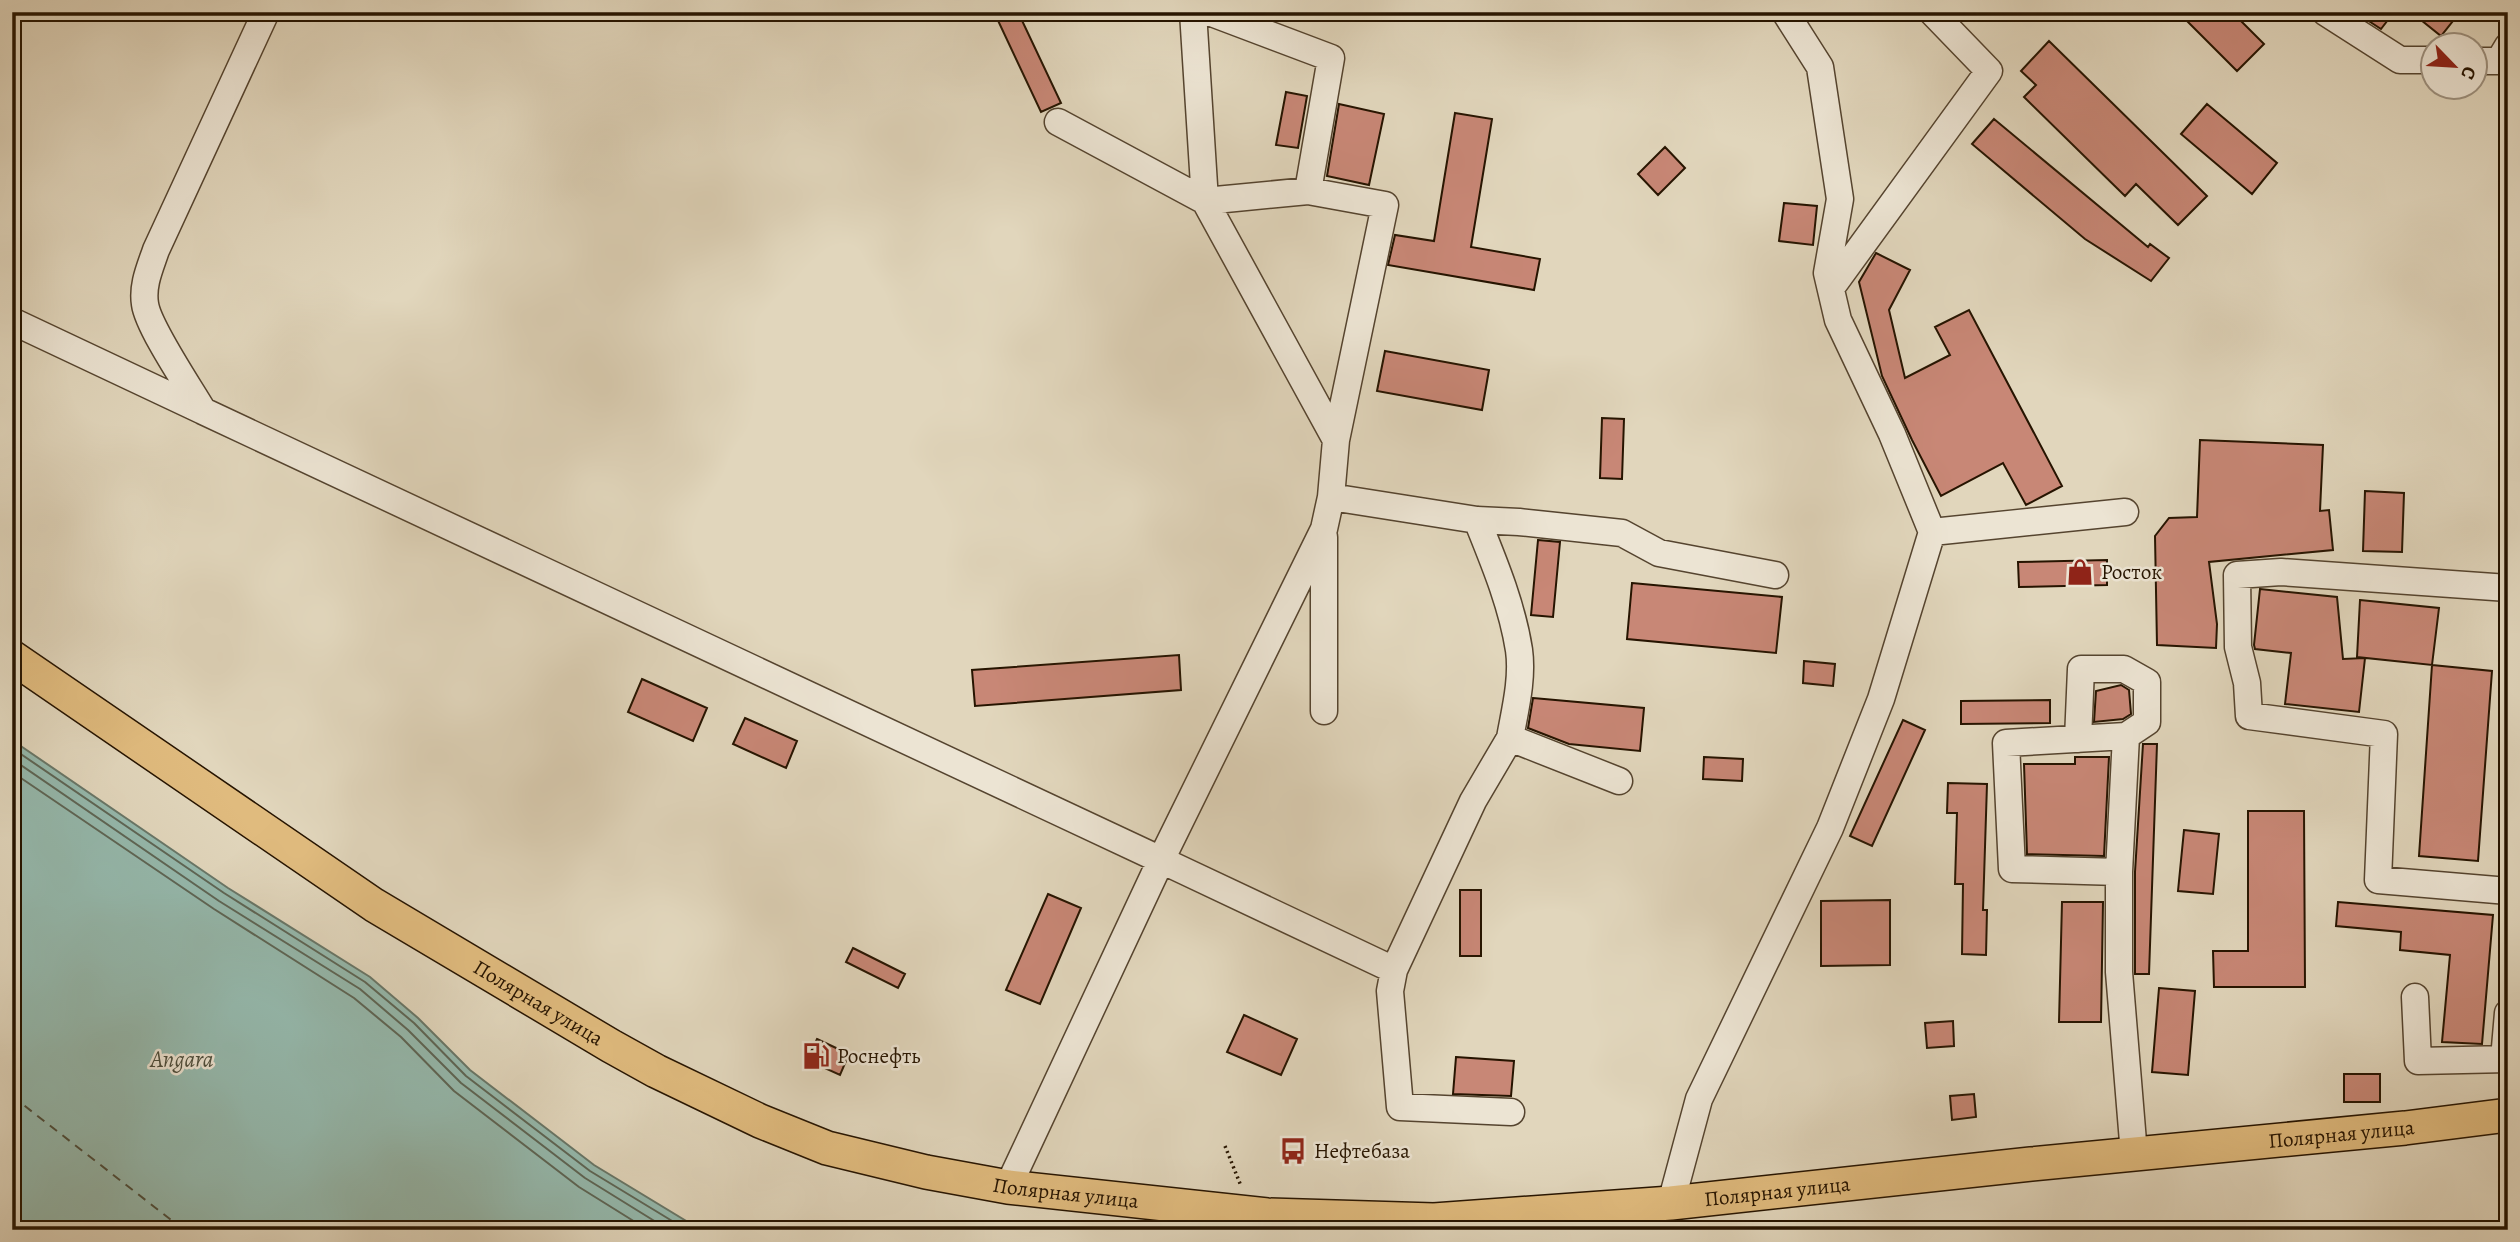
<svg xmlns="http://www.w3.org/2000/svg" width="2520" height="1242" font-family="Alegreya,serif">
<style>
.water{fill:#95b9ad;stroke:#697768;stroke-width:2}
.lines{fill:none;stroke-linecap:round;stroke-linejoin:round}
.shore{stroke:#5e6656;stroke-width:2}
.ferry{stroke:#4d4e3d;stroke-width:2;stroke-dasharray:9 7;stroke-linecap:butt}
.building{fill:#c88776;stroke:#261400;stroke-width:2}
.minor-casing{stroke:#55442f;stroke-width:29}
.major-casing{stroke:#261400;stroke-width:36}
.path{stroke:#261400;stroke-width:3.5;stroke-dasharray:2 3.5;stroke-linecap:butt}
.minor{stroke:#ece4d3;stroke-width:26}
.major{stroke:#e0bb7e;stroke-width:33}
.labels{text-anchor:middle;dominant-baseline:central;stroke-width:5;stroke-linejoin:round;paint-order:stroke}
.poi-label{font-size:21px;fill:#261400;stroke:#ece4d3;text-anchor:start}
.street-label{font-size:21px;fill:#261400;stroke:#ece4d3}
.water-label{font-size:23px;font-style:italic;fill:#4d4e3d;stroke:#ece4d3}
</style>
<rect width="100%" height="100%" fill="#e1d6bc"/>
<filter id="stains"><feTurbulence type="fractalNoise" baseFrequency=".00286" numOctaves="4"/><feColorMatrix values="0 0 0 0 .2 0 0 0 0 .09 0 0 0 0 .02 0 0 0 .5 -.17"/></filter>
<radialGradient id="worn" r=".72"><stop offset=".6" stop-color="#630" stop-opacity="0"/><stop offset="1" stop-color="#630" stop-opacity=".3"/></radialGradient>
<path class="water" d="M12,740L228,888L370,977L418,1018L470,1070L594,1165L701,1230H12Z"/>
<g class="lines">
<path class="shore" d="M12,748L224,893L365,982L414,1023L466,1076L590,1171L687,1230
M12,759L219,901L360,989L408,1030L461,1083L585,1178L669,1230
M12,772L214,909L354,998L401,1037L454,1091L579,1187L648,1230"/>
<path class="ferry" d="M12,1096L184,1230"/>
</g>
<path class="building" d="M994,12H1018L1061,103L1041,112Z
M2178,12H2232L2264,44L2237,71Z
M2355,12H2394L2381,29Z
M2411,12H2460L2441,36Z
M2049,41L2207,196L2178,225L2136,184L2125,196L2024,97L2036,85L2021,71Z
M1286,92L1307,96L1298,148L1276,145Z
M1339,104L1384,114L1369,185L1327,176Z
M2207,104L2277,163L2252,194L2181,134Z
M1455,113L1492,119L1471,247L1540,259L1534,290L1388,265L1395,235L1434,241Z
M1994,119L2148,247L2150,244L2169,258L2151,281L2085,239L1972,144Z
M1665,147L1685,168L1658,195L1638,174Z
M1784,203L1817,206L1813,245L1779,241Z
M1876,253L1910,270L1889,310L1905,378L1950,355L1935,327L1969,310L2062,486L2026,505L2003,463L1941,496L1912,440L1882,376L1859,282Z
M1385,351L1489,370L1482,410L1377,391Z
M1602,418L1624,419L1622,479L1600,478Z
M2200,440L2323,445L2320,511L2329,510L2333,550L2209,562L2217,624L2216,648L2157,645L2155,536L2169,518L2197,517Z
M2365,491L2404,493L2402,552L2363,551Z
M1538,540L1560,542L1553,617L1531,615Z
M2107,560V585L2019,587L2018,562Z
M1632,583L1782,597L1776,653L1627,639Z
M2260,589L2337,597L2343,659L2365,658L2359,712L2285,704L2291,653L2255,649L2254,645Z
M2360,600L2439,608L2432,665L2357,657Z
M1179,655L1181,690L975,706L972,670Z
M1804,661L1835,664L1833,686L1803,683Z
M2432,665L2492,671L2478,861L2419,856Z
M642,679L707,708L693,741L628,712Z
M2121,685L2129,690L2131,714L2123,719L2094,722L2096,691Z
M1533,698L1644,708L1640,751L1569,744L1528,728Z
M2050,700V723L1961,724V701Z
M745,718L797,741L786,768L733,744Z
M1903,720L1925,730L1872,846L1850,836Z
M2143,744H2157L2149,974H2135V872Z
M1704,757L1743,759L1742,781L1703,779Z
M2075,757H2109L2104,856L2027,854L2024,764H2075Z
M1948,783L1987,784L1983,910H1987L1986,955L1962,954L1963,884H1955L1957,813H1947Z
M2248,811H2304L2305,987H2214L2213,951H2248Z
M2184,830L2219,834L2213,894L2178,891Z
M1460,890H1481V956H1460Z
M1048,894L1081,908L1040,1004L1006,990Z
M1890,900V965L1821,966V901Z
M2062,902H2103L2101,1022H2059Z
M2338,902L2493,915L2482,1044L2442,1042L2450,955L2400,950L2401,932L2336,926Z
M853,948L905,974L898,988L846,962Z
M2159,988L2195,991L2188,1075L2152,1072Z
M1244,1015L1297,1039L1281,1075L1227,1052Z
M1953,1021L1954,1046L1927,1048L1925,1023Z
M817,1039L849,1054L840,1075L807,1060Z
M1456,1057L1514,1061L1511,1096L1453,1094Z
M2344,1074H2380V1102H2344Z
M1974,1094L1976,1117L1952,1120L1950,1096Z"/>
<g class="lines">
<defs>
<path id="minor" d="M266,12L156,250C150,268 142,285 145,304C148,327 189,387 203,411L1161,860L1008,1187
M1193,12L1205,201L1336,440L1331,497L1324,529L1161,860L1394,970L1473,801L1510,738L1619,781
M1785,12L1820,67L1840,199L1827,273L1838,320L1892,434L1932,532
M2325,12L2400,60H2432
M2474,61H2499L2508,46
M1058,122L1205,201L1308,191L1331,58L1209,12
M1308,191L1385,205L1336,440
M1831,288L1989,71L1932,12
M12,321L203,411
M1331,497L1477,520L1519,522L1622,533L1659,553L1775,575
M1477,520C1494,562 1512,605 1519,650C1523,679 1515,710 1510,738
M2508,588L2281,572L2237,575L2238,647L2247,683L2249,716L2384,734L2378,880L2508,891
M1324,711V537
M2078,739L2081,669H2124L2147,682V722L2126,736
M2119,872L2126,736L2006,743L2012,869L2119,872V972L2134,1154
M1394,970L1390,991L1400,1107L1511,1112
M2415,997L2418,1061L2508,1059
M2504,1059L2508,1013
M1671,1203L1699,1099L1830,828L1881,699L1932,532L2125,512"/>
<g id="major">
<path id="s1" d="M12,657L374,905L611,1046L656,1071L760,1121L827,1148L926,1172L1008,1187L1267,1215L1434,1220L1671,1203L2031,1164L2405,1128L2508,1115"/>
</g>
</defs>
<use href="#minor" class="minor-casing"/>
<use href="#major" class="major-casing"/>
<path class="path" d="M1225,1146L1241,1186"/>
<use href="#minor" class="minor"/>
<use href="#major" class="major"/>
</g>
<defs>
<symbol id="shop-bare" viewBox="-9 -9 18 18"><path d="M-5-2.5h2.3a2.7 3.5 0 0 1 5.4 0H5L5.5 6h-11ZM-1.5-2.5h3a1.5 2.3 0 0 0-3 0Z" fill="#8f2418" stroke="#ece4d3" stroke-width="2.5" paint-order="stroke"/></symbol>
<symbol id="fuel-bare" viewBox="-9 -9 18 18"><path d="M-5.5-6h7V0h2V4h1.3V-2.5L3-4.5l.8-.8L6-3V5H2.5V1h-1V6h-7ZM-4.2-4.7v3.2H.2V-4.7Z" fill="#8f2418" stroke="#ece4d3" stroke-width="2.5" paint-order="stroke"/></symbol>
<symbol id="bus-bare" viewBox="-9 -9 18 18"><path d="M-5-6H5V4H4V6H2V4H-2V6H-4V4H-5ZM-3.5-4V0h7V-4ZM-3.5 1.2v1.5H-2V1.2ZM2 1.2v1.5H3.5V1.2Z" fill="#8f2418" stroke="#ece4d3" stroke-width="2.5" paint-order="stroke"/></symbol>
</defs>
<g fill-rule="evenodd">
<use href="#shop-bare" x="2061" y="553" width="38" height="38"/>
<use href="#fuel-bare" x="797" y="1037" width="38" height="38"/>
<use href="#bus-bare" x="1274" y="1132" width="38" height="38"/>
</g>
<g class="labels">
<g class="poi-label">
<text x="2101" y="572">Росток</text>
<text x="837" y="1056">Роснефть</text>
<text x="1314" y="1151">Нефтебаза</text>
</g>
<g class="street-label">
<text stroke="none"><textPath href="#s1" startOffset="630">Полярная улица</textPath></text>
<text stroke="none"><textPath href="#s1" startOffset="2478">Полярная улица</textPath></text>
<text stroke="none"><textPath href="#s1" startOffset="1197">Полярная улица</textPath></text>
<text stroke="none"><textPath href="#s1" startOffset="1911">Полярная улица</textPath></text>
</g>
<g class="water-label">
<text x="182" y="1059">Angara</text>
</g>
</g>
<rect width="2520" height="1242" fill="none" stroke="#e1d6bc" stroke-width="42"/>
<rect x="14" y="14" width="2492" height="1214" fill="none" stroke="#261400" stroke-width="3.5"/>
<rect x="21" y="21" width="2478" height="1200" fill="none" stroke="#261400" stroke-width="2"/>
<g transform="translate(2454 66) rotate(115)"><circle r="33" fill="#ece4d3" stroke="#9d917f" stroke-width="2"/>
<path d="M0-5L12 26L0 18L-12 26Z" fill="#8f2418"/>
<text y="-10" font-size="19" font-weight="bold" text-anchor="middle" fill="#261400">С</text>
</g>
<rect width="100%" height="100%" filter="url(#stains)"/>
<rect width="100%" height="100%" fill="url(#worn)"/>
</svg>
